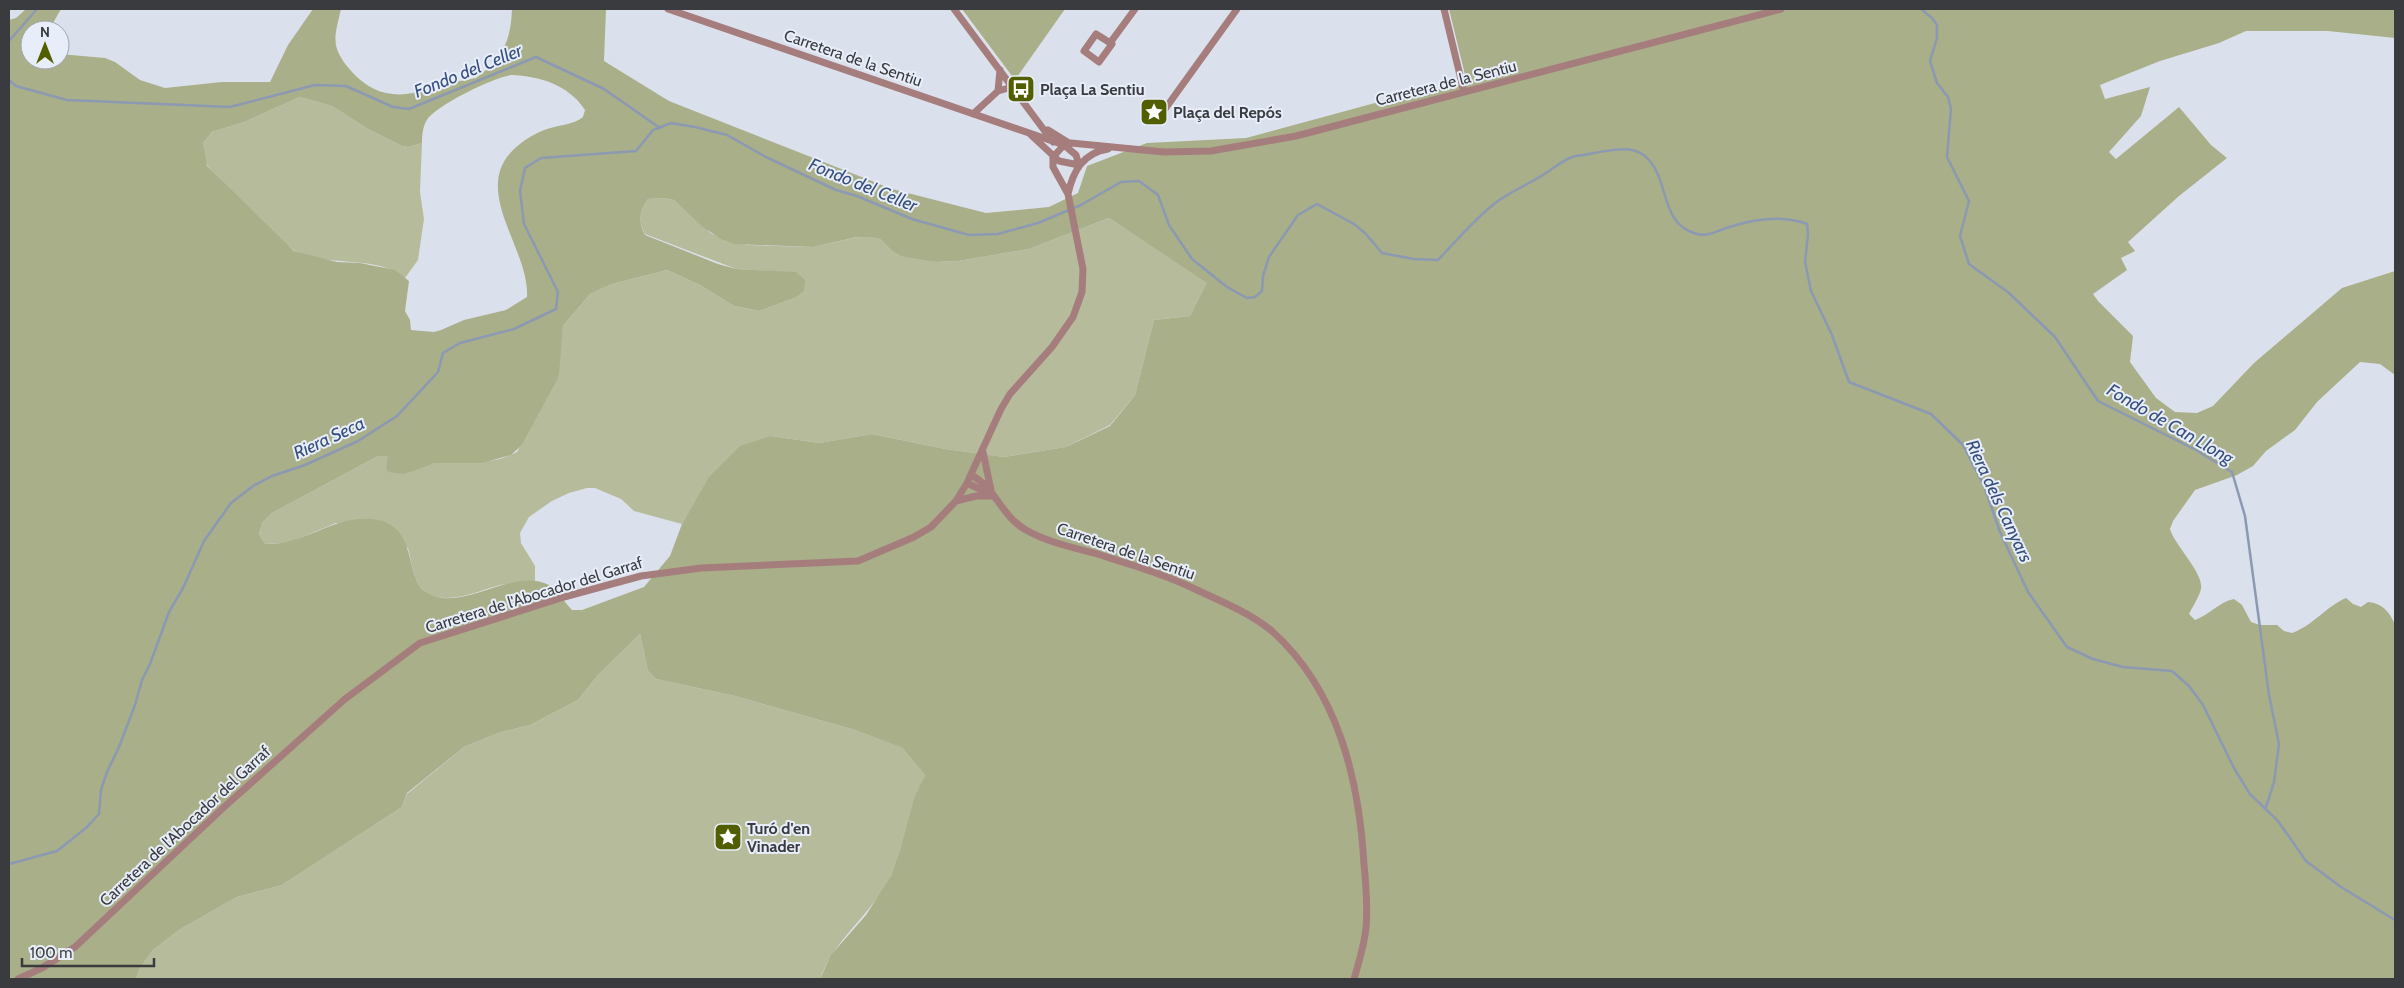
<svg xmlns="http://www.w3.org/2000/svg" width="2404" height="988" font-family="Cabin,sans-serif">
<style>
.green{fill:#b6bc9b}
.forest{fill:#a9af89;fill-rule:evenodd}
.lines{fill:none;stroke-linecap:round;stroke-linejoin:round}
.stream{stroke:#8b99b2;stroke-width:2.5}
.minor{stroke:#a67d7d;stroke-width:7}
.labels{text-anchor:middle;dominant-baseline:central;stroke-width:4;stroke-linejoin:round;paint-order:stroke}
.street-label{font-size:16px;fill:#393b3f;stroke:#e8eef9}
.poi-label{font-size:16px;font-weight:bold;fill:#393b3f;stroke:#e8eef9;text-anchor:start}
.water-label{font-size:18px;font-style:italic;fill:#384f7e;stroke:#e8eef9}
</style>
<rect width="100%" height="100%" fill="#dbe1ec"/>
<path class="green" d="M300,97L332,106L368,129L402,146L408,147L422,143L420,192L424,219L418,260L405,278C375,254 329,268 295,251C288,247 212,173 207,165C204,159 204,150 203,143L212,132L244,122Z
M660,198L674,200L712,234L747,245L813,247L858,237H869L880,239L891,250L936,262L958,261L1029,249L1109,218L1208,283L1190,316L1154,320L1135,395L1110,425L1066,447L1004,457L945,449L872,434L819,443L771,436L710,477L682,524L634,511L621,499L595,488H587L569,493L552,501L529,517L520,533L521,543L535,566V582C523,582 511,583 500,585C477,591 437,611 419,585C413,576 411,559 408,548L336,523L288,543L265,544L259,534L262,523L272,513L378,456H389L386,467L405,474C415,470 424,465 435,463C465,457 485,469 517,452L557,381L563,326L590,294L612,284L667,270L700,285L734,306L748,309L759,311L794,298L785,272L736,269L645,234C638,221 639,211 648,199Z
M640,634L648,671L656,679L735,696L855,730L904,748L925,775C911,807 906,843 892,874C877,905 850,927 832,955C827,962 823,971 820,979H136L140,968L153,950L179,930L237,897L282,885L402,807L407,794L464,747L498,733L530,725L578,700L598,675Z"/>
<path class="forest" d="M26,9H61L49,30H30V60H60V54L105,58L115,62L140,80L165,88L222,82H270L288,45L313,9H341C334,39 330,47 352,72C374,96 398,99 428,89C443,84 460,81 476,78C502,59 511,41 512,9H606L604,61L669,101L892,189L986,213L1049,207L1078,193L1087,166L1147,143L1246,138L1375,103L1467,83L1449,9H2395V38L2328,31H2246L2219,43L2160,61L2100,85L2105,99L2150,87L2141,116L2109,152L2116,159L2179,107L2211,145L2227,158L2179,196L2128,242L2135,251L2121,258L2127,270L2093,294L2098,301L2133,336L2130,362L2156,398L2175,412L2197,413L2213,406L2254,363L2342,288L2395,271V375L2380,364L2360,362L2317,402L2295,430L2266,451L2253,466L2237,475L2195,490L2173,521L2170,529C2175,546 2204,573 2201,589C2199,597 2193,606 2189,614L2195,620C2209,615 2219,602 2234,599L2242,605L2251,622L2260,625H2277L2284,631L2292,633C2314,625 2325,607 2346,598L2353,604L2361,607L2368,602C2382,603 2390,612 2395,625V979H820L831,955L866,915L891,876L900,851L914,799L925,775L903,748L855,730L735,696L656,679L648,671L640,634L598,675L578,700L530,725L498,733L464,747L407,793L402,807L282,885L237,897L179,930L153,950L140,968L136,979H9V20L16,18ZM511,75C540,76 569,85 585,110L583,117C573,125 559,125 547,129C538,132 527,138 520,144C465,186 530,247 527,297L506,310L464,320L441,330L434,332L411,330L410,320L405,311L409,281L395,270L360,263L337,262L294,251L207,166L203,143L212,132L244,122L300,97L332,106L368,129L402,146L408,147L422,143C422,134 423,124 429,117C442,103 492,78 511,75ZM661,198L674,200L703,227L721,239L734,244L813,247L857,237H869L880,239L891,250L901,256L936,262L958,261L1029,249L1109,218L1207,283L1190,316L1154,320L1135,395L1110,426L1066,447L1004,457L945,449L872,434L819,443L771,436L740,446L709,477L682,524L670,556L644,587L582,610H572C565,603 557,590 549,585C511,566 461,615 426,592C403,577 420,523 371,519C332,516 303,546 265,544L259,534L262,523L272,513L378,456H388L386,467L388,472L405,474L435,463H482L511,455L521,446L557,381L559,374L563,326L590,294L612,284L667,270L700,285L734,306L759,311L794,298L804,291L805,280L796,272L736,269L718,264L645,235C638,221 639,211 648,199Z
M962,9H1065L1015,80Z"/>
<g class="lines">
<path class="stream" d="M1921,9L1932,18L1937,25V38L1930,61L1937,83L1948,97L1951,109L1947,157L1969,201L1960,236L1969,264L2009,293L2055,337L2098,401L2196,450L2232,472L2245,516L2269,695L2279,744L2274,782L2266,807
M9,41L37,9
M9,80L16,86L67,100L230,107L315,85L346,86L393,107L409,109L536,57L604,89L660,128
M9,864L57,851L87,827L99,814L101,790L107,772L119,747L135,705L142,680L150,664L169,612L183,588L204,541L231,503L253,486L272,476L305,465L358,441L397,416L438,372L443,353L460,343L514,329L556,309L558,292L524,224L520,191L525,168L541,158L636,151L653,130L671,123L695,127L727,135L766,157L836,190L857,196L912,219L969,235L998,234L1038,223L1081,205L1121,182L1139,181L1158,195L1169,225L1192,259L1227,287L1247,298L1255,297L1262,291L1263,276L1269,257L1298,215L1317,204L1354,224L1365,233L1382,253L1414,259L1438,260C1456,241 1474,220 1494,204C1510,191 1530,184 1546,173C1555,167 1562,161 1572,157C1579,155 1587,155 1594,153C1614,150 1635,143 1650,161C1669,184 1661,225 1697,234C1710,237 1720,229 1733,226C1756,219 1783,215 1807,224L1808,234L1805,262L1811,291L1832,335L1849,382L1931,414L1963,445L1984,486L2000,532L2028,592L2067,647L2093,659L2123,667L2172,671L2189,686L2203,705L2235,770L2250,794L2278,821L2306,861L2341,887L2395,920"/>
<path class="minor" d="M668,9L1064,145L1076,155L1079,165
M954,9L1053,142
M1444,9L1464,92
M1096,34L1112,44L1099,62L1084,51Z
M1110,43L1135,9
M998,91L1000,70
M1165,109L1237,9
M973,114L998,91L1012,87
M1048,130L1069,143
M1031,135L1059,161L1079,165
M1053,157L1064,145L1071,143L1164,152L1211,151L1296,136L1781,9
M1068,194C1073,171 1083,153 1108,149
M983,452L991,490
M971,475C995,487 1002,517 1026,530C1047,542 1071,547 1094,553C1129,564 1164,574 1197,590C1221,601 1252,614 1273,632C1338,691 1359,779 1364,864C1366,885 1368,907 1366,928C1364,946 1359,962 1354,979
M967,483L990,494
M956,501L976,496H993
M18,979L42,968L75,947L223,808L345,699L420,643L564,597L641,576L701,568L858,561L914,537L931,527L956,501L967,483L1001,409L1010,394L1052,347L1073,317L1082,292L1083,269L1068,194L1053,167V157"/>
</g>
<defs>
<symbol id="bus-square" viewBox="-11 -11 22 22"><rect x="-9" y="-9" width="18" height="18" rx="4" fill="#525f00" stroke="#e8eef9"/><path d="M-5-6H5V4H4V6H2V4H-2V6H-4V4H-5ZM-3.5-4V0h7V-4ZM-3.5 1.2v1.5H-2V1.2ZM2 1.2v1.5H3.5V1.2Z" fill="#fff"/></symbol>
<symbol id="sight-square" viewBox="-11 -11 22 22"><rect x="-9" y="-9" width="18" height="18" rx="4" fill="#525f00" stroke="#e8eef9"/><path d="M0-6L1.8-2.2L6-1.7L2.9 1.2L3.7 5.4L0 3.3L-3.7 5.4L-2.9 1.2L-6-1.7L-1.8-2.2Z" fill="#fff"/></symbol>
</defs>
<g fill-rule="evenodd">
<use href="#bus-square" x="1005" y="73" width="32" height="32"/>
<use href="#sight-square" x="1138" y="96" width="32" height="32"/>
<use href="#sight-square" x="712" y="821" width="32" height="32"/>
</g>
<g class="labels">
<g class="street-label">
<text transform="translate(853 58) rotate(19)">Carretera de la Sentiu</text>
<text transform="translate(1446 83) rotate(-14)">Carretera de la Sentiu</text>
<text transform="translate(1126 551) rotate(19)">Carretera de la Sentiu</text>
<text transform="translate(534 595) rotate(-17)">Carretera de l'Abocador del Garraf</text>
<text transform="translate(185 826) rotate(-43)">Carretera de l'Abocador del Garraf</text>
</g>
<g class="poi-label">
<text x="1040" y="89">Plaça La Sentiu</text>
<text x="1173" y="112">Plaça del Repós</text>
<text x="747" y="828">Turó d'en<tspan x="747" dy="18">Vinader</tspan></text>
</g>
<g class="water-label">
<text transform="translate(468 71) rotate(-22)">Fondo del Celler</text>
<text transform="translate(863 185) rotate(22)">Fondo del Celler</text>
<text transform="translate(2170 424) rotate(30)">Fondo de Can Llong</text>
<text transform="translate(329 438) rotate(-25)">Riera Seca</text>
<text transform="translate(1999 501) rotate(65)">Riera dels Canyars</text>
</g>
</g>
<rect width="2404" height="988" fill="none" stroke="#393b3f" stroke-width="20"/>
<g transform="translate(45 45)"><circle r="24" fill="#e8eef9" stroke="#a2a6af"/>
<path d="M0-4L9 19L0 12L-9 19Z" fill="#525f00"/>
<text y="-8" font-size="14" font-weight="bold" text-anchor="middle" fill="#393b3f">N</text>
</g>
<path d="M22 958v8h132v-8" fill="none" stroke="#393b3f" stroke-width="2.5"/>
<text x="30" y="958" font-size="15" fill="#393b3f" stroke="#e8eef9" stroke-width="4" paint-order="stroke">100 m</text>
</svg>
